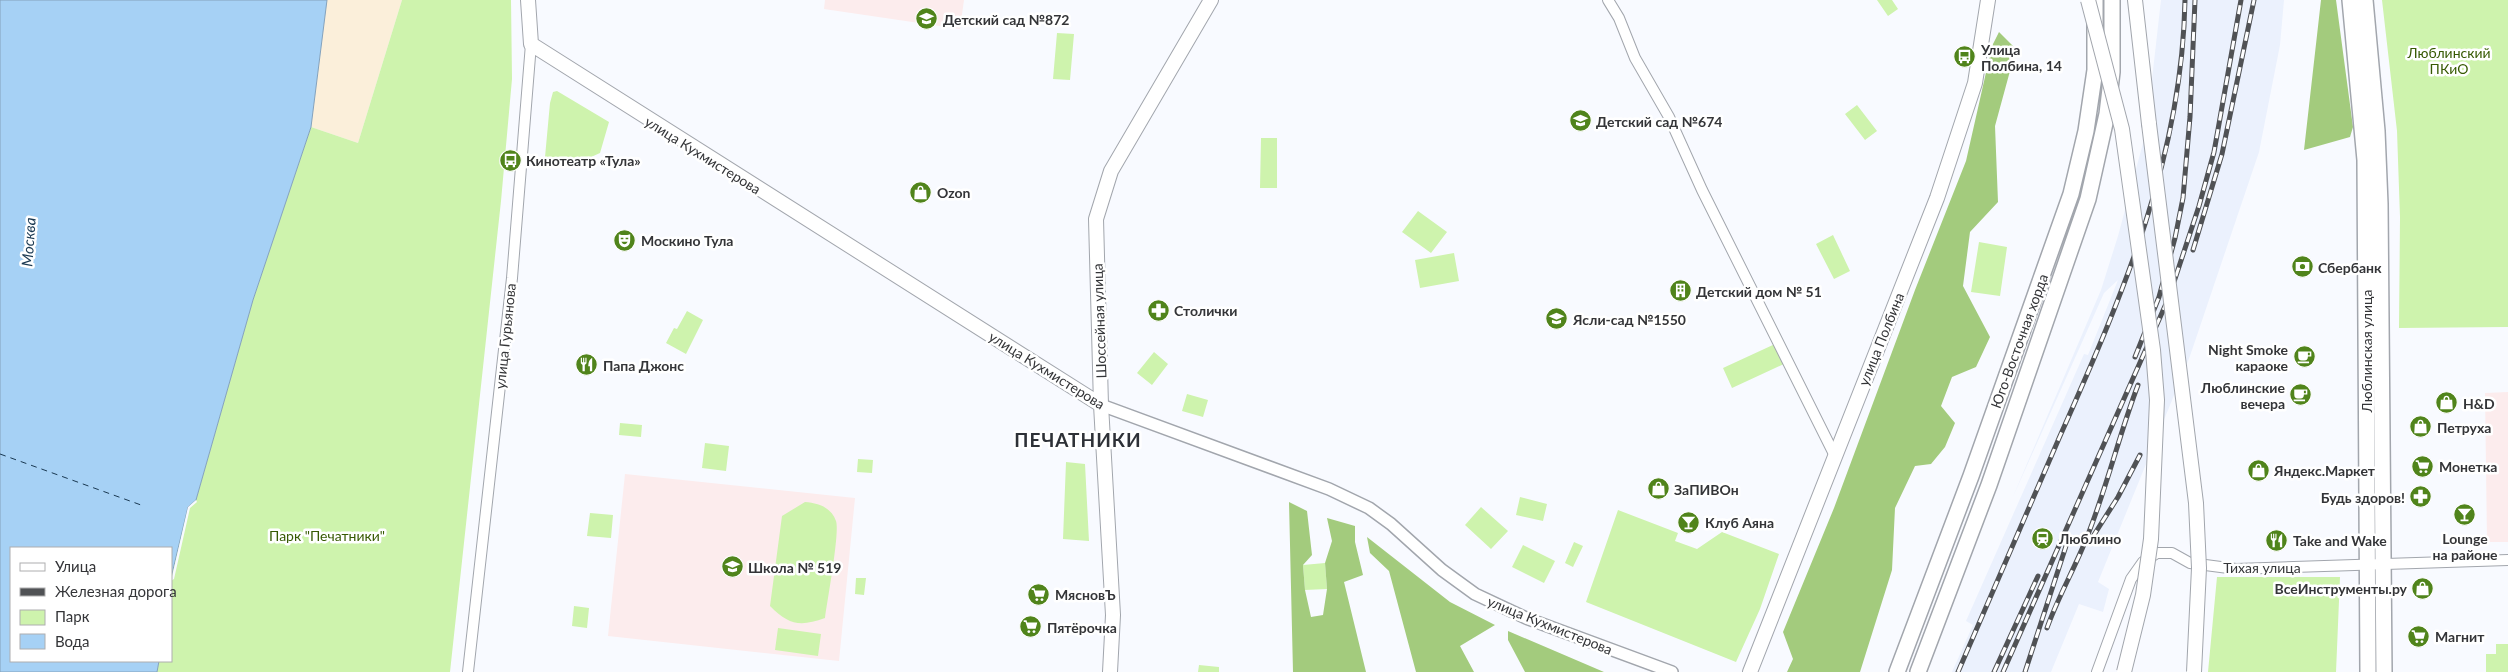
<svg xmlns="http://www.w3.org/2000/svg" width="2508" height="672" font-family="Lato,sans-serif">
<style>
.built{fill:#ebf1fd}
.industrial{fill:#fbefda}
.education{fill:#fceced}
.green{fill:#cef3ad}
.forest{fill:#a3cb7d}
.water{fill:#a6d1f5;stroke:#84a2bc}
.pier{fill:#f8faff}
.lines{fill:none;stroke-linecap:round;stroke-linejoin:round}
.ferry{stroke:#1a3952;stroke-width:1;stroke-dasharray:6 5;stroke-linecap:butt}
.minor-casing{stroke:#a2a6ad;stroke-width:12}
.tertiary-casing{stroke:#a2a6ad;stroke-width:14}
.secondary-casing{stroke:#a2a6ad;stroke-width:16}
.primary-casing{stroke:#a2a6ad;stroke-width:18}
.minor{stroke:#fff;stroke-width:10}
.tertiary{stroke:#fff;stroke-width:11}
.secondary{stroke:#fff;stroke-width:14}
.primary{stroke:#fff;stroke-width:15}
.rail-casing{stroke:#505255;stroke-width:5}
.rail{stroke:#fff;stroke-width:3;stroke-dasharray:9;stroke-linecap:butt}
.secondary-bridge-casing{stroke:#a2a6ad;stroke-width:16;stroke-linecap:butt}
.secondary-bridge{stroke:#fff;stroke-width:14}
.labels{text-anchor:middle;dominant-baseline:central;stroke-width:5;stroke-linejoin:round;paint-order:stroke}
.poi-label{font-size:14px;font-weight:bold;fill:#343538;stroke:#fff;text-anchor:start}
.park-label{font-size:14px;fill:#375a03;stroke:#fff}
.street-label{font-size:14px;fill:#343538;stroke:#fff}
.water-label{font-size:15px;font-style:italic;fill:#1a3952;stroke:#fff}
.district-label{font-size:19px;font-weight:bold;letter-spacing:1px;fill:#2e3137;stroke:#fff}
</style>
<rect width="100%" height="100%" fill="#f8faff"/>
<path class="built" d="M2161,0H2284L2280,45L2259,152L2190,356L2098,582L2109,589L2103,612L2079,604L2051,672H1952L1973,625L1966,621L2084,354L2088,355L2118,280L2104,293L2012,499L2101,290L2118,236L2146,132Z"/>
<path class="industrial" d="M327,0H402L358,143L311,127Z"/>
<path class="education" d="M825,0H964L960,29L824,9Z
M2508,392V542H2487L2485,393Z
M625,474L855,498L839,661L608,636Z"/>
<path class="green" d="M402,0H511L512,79L501,201L450,672H157L159,661H171V578L188,507L196,500L253,300L311,127L358,143Z
M1877,0H1892L1898,9L1888,16Z
M2382,0H2508V327L2399,328L2400,217L2397,131Z
M1057,33L1074,34L1070,80L1053,79Z
M557,91L609,122L600,153L580,162L545,157L550,103L553,92Z
M1857,105L1877,131L1865,140L1845,114Z
M1261,138H1277V188H1260Z
M1418,211L1447,232L1431,253L1402,232Z
M1833,235L1850,271L1834,279L1816,244Z
M1979,242L2007,247L2000,296L1971,292Z
M1454,253L1459,281L1420,288L1415,260Z
M687,311L703,320L686,354L666,343L674,328L677,329Z
M1775,344L1784,364L1732,388L1723,368Z
M1154,352L1168,364L1152,385L1137,373Z
M1187,394L1208,400L1203,417L1182,411Z
M620,423L642,425L641,437L619,435Z
M705,443L729,446L726,471L702,468Z
M858,459L873,460L872,473L857,472Z
M1066,462L1085,464L1089,541L1063,539Z
M1520,497L1547,504L1543,521L1516,515Z
M805,502C818,503 831,507 836,521C840,532 827,602 825,618C800,627 789,625 770,606L782,516Z
M1481,507L1508,531L1491,549L1465,525Z
M1618,510L1678,533L1675,541L1697,549L1722,532L1779,554L1760,609L1736,662L1586,602Z
M590,513L613,515L611,538L587,536Z
M1574,542L1583,546L1573,567L1565,563Z
M1523,545L1555,561L1544,583L1512,567Z
M1325,563L1327,589L1305,590L1303,565Z
M2217,577H2340L2336,672H2208Z
M856,578H866L864,595L855,594Z
M574,606L589,608L587,628L572,626Z
M778,628L821,634L818,656L775,650Z
M2496,644H2508V672H2486V654H2496Z
M1199,665L1219,667V672H1198Z"/>
<path class="forest" d="M2321,0H2336L2353,127L2350,137L2304,150Z
M1999,32L2016,49L1995,126L1998,202L1970,232L1963,286L1990,337L1976,367L1952,377L1941,406L1955,423L1945,447L1931,464L1915,466L1895,508L1892,570L1860,672H1787L1793,659L1783,632L1834,508L1915,290L1966,161L1992,46Z
M1289,502L1307,511L1312,555L1303,565L1305,590L1311,617L1323,615L1327,589L1325,563L1332,541L1327,518L1355,526V542L1363,575L1344,582L1366,672H1293Z
M1367,537L1450,602L1495,625L1460,646L1474,672H1416L1389,571L1370,553Z
M1508,631L1604,672H1525L1508,640Z"/>
<path class="water" d="M0,0H327L311,127L253,300L196,500L188,507L171,578V548H11V661H159L157,672H0Z"/>
<path class="pier" d="M196,500L197,502L190,508L174,579L171,581L188,507Z"/>
<g class="lines">
<path class="ferry" d="M0,454L141,505"/>
<defs>
<path id="minor" d="M1608,0L1619,18L1635,58L1669,117L1702,190L1835,456
M468,672L512,278L531,44
M2097,672L2131,579L2143,562L2157,553H2172L2190,563L2236,569L2508,560"/>
<path id="tertiary" d="M1101,405L1329,489L1369,508L1391,524L1442,570L1475,594L1526,618L1672,672"/>
<path id="secondary" d="M528,0L531,44L1101,405
M2135,0L2149,124
M1110,672L1113,615L1101,405L1096,219L1111,171L1211,0
M1750,672L1937,198L1975,83L1988,0"/>
<path id="primary" d="M2350,0L2365,160L2368,672
M2365,0L2377,131L2380,204L2384,672
M1897,672L1971,476L2071,194L2086,131L2095,70V0
M1918,672L1989,485L2088,199L2107,114L2112,72V0"/>
</defs>
<use href="#minor" class="minor-casing"/>
<use href="#tertiary" class="tertiary-casing"/>
<use href="#secondary" class="secondary-casing"/>
<use href="#primary" class="primary-casing"/>
<use href="#minor" class="minor"/>
<use href="#tertiary" class="tertiary"/>
<use href="#secondary" class="secondary"/>
<use href="#primary" class="primary"/>
<defs>
<path id="rail" d="M2193,250L2222,154L2254,0
M2135,357L2159,297L2175,238L2183,198L2190,117L2195,0
M2092,538L2118,497L2140,455
M2047,628C2058,597 2075,568 2087,537C2107,487 2119,435 2138,385
M1958,672C1992,593 2026,515 2060,436C2123,294 2182,158 2185,0
M1994,672L2038,576
M2003,672L2169,297L2199,206L2214,152L2241,0
M2025,672L2066,546"/>
</defs>
<use href="#rail" class="rail-casing"/>
<use href="#rail" class="rail"/>
<defs>
<path id="secondary-bridge" d="M2088,0L2122,129L2153,350L2157,400L2151,539L2143,595L2124,672
M2149,124L2196,503L2199,568L2194,672"/>
</defs>
<use href="#secondary-bridge" class="secondary-bridge-casing"/>
<use href="#secondary-bridge" class="secondary-bridge"/>
</g>
<defs>
<symbol id="school-disc" viewBox="-11 -11 22 22"><circle r="9.5" fill="#50841b" stroke="#fff"/><path d="M0-5L7-2L0 1L-7-2ZM-4 1L0 2.5L4 1V4Q0 6-4 4Z" fill="#fff"/></symbol>
<symbol id="bus-disc" viewBox="-11 -11 22 22"><circle r="9.5" fill="#50841b" stroke="#fff"/><path d="M-5-6H5V4H4V6H2V4H-2V6H-4V4H-5ZM-3.5-4V0h7V-4ZM-3.5 1.2v1.5H-2V1.2ZM2 1.2v1.5H3.5V1.2Z" fill="#fff"/></symbol>
<symbol id="shop-disc" viewBox="-11 -11 22 22"><circle r="9.5" fill="#50841b" stroke="#fff"/><path d="M-5-2.5h2.3a2.7 3.5 0 0 1 5.4 0H5L5.5 6h-11ZM-1.5-2.5h3a1.5 2.3 0 0 0-3 0Z" fill="#fff"/></symbol>
<symbol id="theatre-disc" viewBox="-11 -11 22 22"><circle r="9.5" fill="#50841b" stroke="#fff"/><path d="M-5-5.5Q0-4 5-5.5V0Q5 5 0 6Q-5 5-5 0ZM-3.3-2.5H-1v1.5H-3.3ZM1-2.5H3.3v1.5H1ZM-2.8 1Q0 5.5 2.8 1Z" fill="#fff"/></symbol>
<symbol id="bank-disc" viewBox="-11 -11 22 22"><circle r="9.5" fill="#50841b" stroke="#fff"/><path d="M-6-4H6V4H-6ZM0-2.3a2.3 2.3 0 1 0 0 4.6a2.3 2.3 0 1 0 0-4.6Z" fill="#fff"/></symbol>
<symbol id="building-disc" viewBox="-11 -11 22 22"><circle r="9.5" fill="#50841b" stroke="#fff"/><path d="M-4-6H4V6H1V3H-1V6H-4ZM-2.5-4.3h1.7v1.8h-1.7ZM.8-4.3h1.7v1.8H.8ZM-2.5-1h1.7V.8h-1.7ZM.8-1h1.7V.8H.8Z" fill="#fff"/></symbol>
<symbol id="pharmacy-disc" viewBox="-11 -11 22 22"><circle r="9.5" fill="#50841b" stroke="#fff"/><path d="M-2-6h4v4h4v4h-4v4h-4v-4h-4v-4h4Z" fill="#fff"/></symbol>
<symbol id="cafe-disc" viewBox="-11 -11 22 22"><circle r="9.5" fill="#50841b" stroke="#fff"/><path d="M-5.5-4.5H6V0H3Q3 3.5 0 3.5H-2.5Q-5.5 3.5-5.5 0ZM3-3.2v2h1.7v-2ZM-6 4.5H4V6H-6Z" fill="#fff"/></symbol>
<symbol id="restaurant-disc" viewBox="-11 -11 22 22"><circle r="9.5" fill="#50841b" stroke="#fff"/><path d="M-5-6h1v4h1v-4h1v4h1v-4h1v5L-1.5 .5V6h-2V.5L-5-1ZM5-6V6H3V1.5H1.5Q1.5-4 5-6Z" fill="#fff"/></symbol>
<symbol id="supermarket-disc" viewBox="-11 -11 22 22"><circle r="9.5" fill="#50841b" stroke="#fff"/><path d="M-6-5.5h2.5l.6 2H6L4.5 2H-2.5L-4.4-4H-6ZM-1.5 3.2a1.3 1.3 0 1 0 .1 0ZM3 3.2a1.3 1.3 0 1 0 .1 0Z" fill="#fff"/></symbol>
<symbol id="bar-disc" viewBox="-11 -11 22 22"><circle r="9.5" fill="#50841b" stroke="#fff"/><path d="M-6-5H6L.8 .8V4.5H3.5V6h-7V4.5H-.8V.8Z" fill="#fff"/></symbol>
<symbol id="station-disc" viewBox="-11 -11 22 22"><circle r="9.5" fill="#50841b" stroke="#fff"/><path d="M-3-6H3Q5-6 5-4V2Q5 4 3 4L4.5 6H3L1.5 4h-3L-3 6H-4.5L-3 4Q-5 4-5 2V-4Q-5-6-3-6ZM-3.5-4v3h7v-3ZM-3.5 1v1.5H-2V1ZM2 1v1.5H3.5V1Z" fill="#fff"/></symbol>
</defs>
<g fill-rule="evenodd">
<use href="#school-disc" x="914" y="6" width="25" height="25"/>
<use href="#bus-disc" x="1952" y="44" width="25" height="25"/>
<use href="#school-disc" x="1568" y="108" width="25" height="25"/>
<use href="#bus-disc" x="498" y="148" width="25" height="25"/>
<use href="#shop-disc" x="908" y="180" width="25" height="25"/>
<use href="#theatre-disc" x="612" y="228" width="25" height="25"/>
<use href="#bank-disc" x="2290" y="254" width="25" height="25"/>
<use href="#building-disc" x="1668" y="278" width="25" height="25"/>
<use href="#pharmacy-disc" x="1146" y="298" width="25" height="25"/>
<use href="#school-disc" x="1544" y="306" width="25" height="25"/>
<use href="#cafe-disc" x="2292" y="344" width="25" height="25"/>
<use href="#restaurant-disc" x="574" y="352" width="25" height="25"/>
<use href="#cafe-disc" x="2288" y="382" width="25" height="25"/>
<use href="#shop-disc" x="2434" y="390" width="25" height="25"/>
<use href="#shop-disc" x="2408" y="414" width="25" height="25"/>
<use href="#supermarket-disc" x="2410" y="454" width="25" height="25"/>
<use href="#shop-disc" x="2246" y="458" width="25" height="25"/>
<use href="#shop-disc" x="1646" y="476" width="25" height="25"/>
<use href="#pharmacy-disc" x="2408" y="484" width="25" height="25"/>
<use href="#bar-disc" x="2452" y="502" width="25" height="25"/>
<use href="#bar-disc" x="1676" y="510" width="25" height="25"/>
<use href="#station-disc" x="2030" y="526" width="25" height="25"/>
<use href="#restaurant-disc" x="2264" y="528" width="25" height="25"/>
<use href="#school-disc" x="720" y="554" width="25" height="25"/>
<use href="#shop-disc" x="2410" y="576" width="25" height="25"/>
<use href="#supermarket-disc" x="1026" y="582" width="25" height="25"/>
<use href="#supermarket-disc" x="1018" y="614" width="25" height="25"/>
<use href="#supermarket-disc" x="2406" y="624" width="25" height="25"/>
</g>
<g class="labels">
<g class="poi-label">
<text x="943" y="19">Детский сад №872</text>
<text x="1981" y="49">Улица<tspan x="1981" dy="16">Полбина, 14</tspan></text>
<text x="1596" y="121">Детский сад №674</text>
<text x="526" y="160">Кинотеатр «Тула»</text>
<text x="937" y="192">Ozon</text>
<text x="641" y="240">Москино Тула</text>
<text x="2318" y="267">Сбербанк</text>
<text x="1696" y="291">Детский дом № 51</text>
<text x="1174" y="310">Столички</text>
<text x="1573" y="319">Ясли-сад №1550</text>
<text x="2288" y="349" text-anchor="end">Night Smoke<tspan x="2288" dy="16">караоке</tspan></text>
<text x="603" y="365">Папа Джонс</text>
<text x="2285" y="387" text-anchor="end">Люблинские<tspan x="2285" dy="16">вечера</tspan></text>
<text x="2463" y="403">H&amp;D</text>
<text x="2437" y="427">Петруха</text>
<text x="2439" y="466">Монетка</text>
<text x="2274" y="470">Яндекс.Маркет</text>
<text x="1674" y="489">ЗаПИВОн</text>
<text x="2405" y="497" text-anchor="end">Будь здоров!</text>
<text x="1705" y="522">Клуб Аяна</text>
<text x="2059" y="538">Люблино</text>
<text x="2465" y="538" text-anchor="middle">Lounge<tspan x="2465" dy="16">на районе</tspan></text>
<text x="2293" y="540">Take and Wake</text>
<text x="748" y="567">Школа № 519</text>
<text x="2407" y="588" text-anchor="end">ВсеИнструменты.ру</text>
<text x="1055" y="594">МясновЪ</text>
<text x="1047" y="627">Пятёрочка</text>
<text x="2435" y="636">Магнит</text>
</g>
<g class="park-label">
<text x="2449" y="52">Люблинский<tspan x="2449" dy="16">ПКиО</tspan></text>
<text x="327" y="535">Парк "Печатники"</text>
</g>
<g class="street-label">
<text transform="translate(703 155) rotate(32)">улица Кухмистерова</text>
<text transform="translate(1099 321) rotate(-92)">Шоссейная улица</text>
<text transform="translate(505 336) rotate(-84)">улица Гурьянова</text>
<text transform="translate(1881 339) rotate(-68)">улица Полбина</text>
<text transform="translate(2019 341) rotate(-70)">Юго-Восточная хорда</text>
<text transform="translate(2366 351) rotate(-90)">Люблинская улица</text>
<text transform="translate(1047 370) rotate(32)">улица Кухмистерова</text>
<text x="2262" y="567">Тихая улица</text>
<text transform="translate(1550 625) rotate(22)">улица Кухмистерова</text>
</g>
<g class="water-label">
<text transform="translate(28 242) rotate(-86)">Москва</text>
</g>
<g class="district-label">
<text x="1078" y="439">ПЕЧАТНИКИ</text>
</g>
</g>
<rect x="10" y="547" width="162" height="115" fill="#ffffff" stroke="#aeaeaf"/>
<rect x="20" y="563" width="25" height="8" fill="#ffffff" stroke="#aeaeaf"/>
<text x="55" y="572" font-size="15" fill="#343538">Улица</text>
<rect x="20" y="588" width="25" height="8" fill="#505255" stroke="#aeaeaf"/>
<text x="55" y="597" font-size="15" fill="#343538">Железная дорога</text>
<rect x="20" y="610" width="25" height="15" fill="#cef3ad" stroke="#aeaeaf"/>
<text x="55" y="622" font-size="15" fill="#343538">Парк</text>
<rect x="20" y="634" width="25" height="15" fill="#a6d1f5" stroke="#aeaeaf"/>
<text x="55" y="647" font-size="15" fill="#343538">Вода</text>
</svg>
